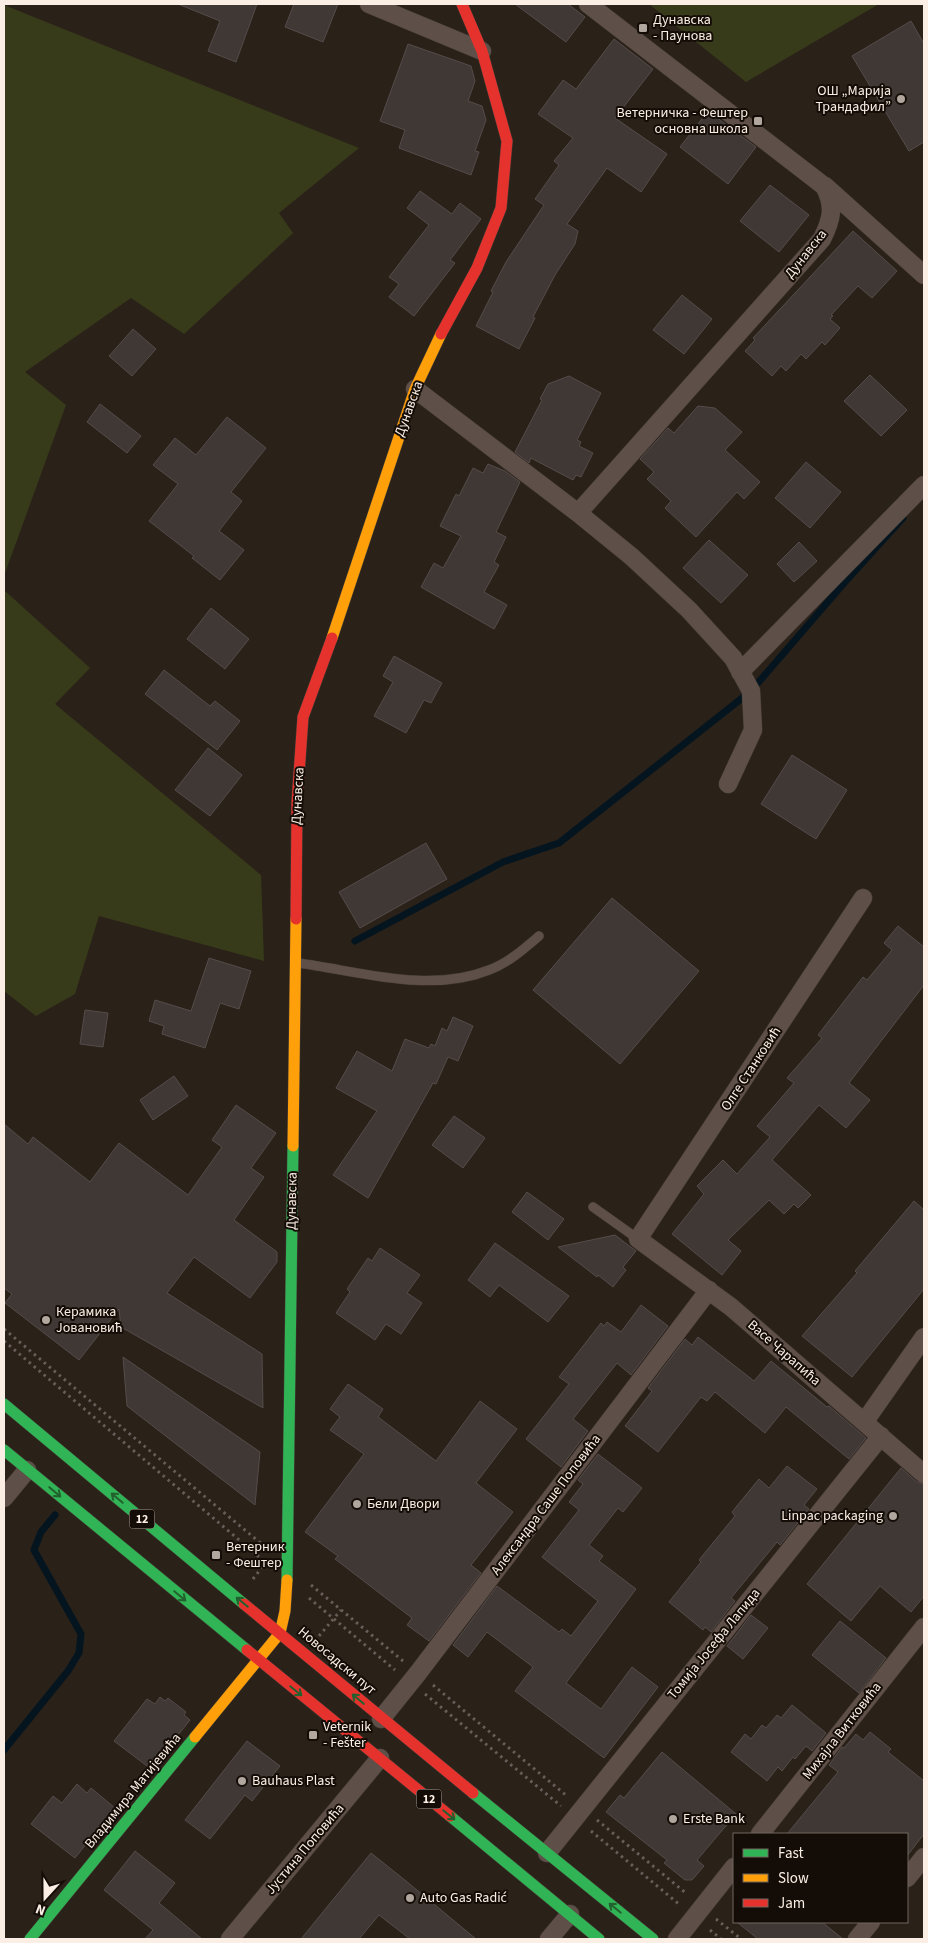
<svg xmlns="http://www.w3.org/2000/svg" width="928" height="1943" font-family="'Source Sans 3',sans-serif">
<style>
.green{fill:#383b1a}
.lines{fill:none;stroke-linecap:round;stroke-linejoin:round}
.stream{stroke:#05151f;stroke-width:7}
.building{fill:#403835;stroke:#554c4b}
.lane-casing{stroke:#463e37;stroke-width:10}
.street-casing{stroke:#463e37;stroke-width:19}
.fast-casing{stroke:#463e37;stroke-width:12}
.slow-casing{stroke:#463e37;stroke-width:12}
.jam-casing{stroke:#463e37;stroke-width:12}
.path{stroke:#695d59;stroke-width:3;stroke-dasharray:2.5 4;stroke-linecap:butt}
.lane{stroke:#5f4f49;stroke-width:9}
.street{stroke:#5f4f49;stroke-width:18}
.fast{stroke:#30b455;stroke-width:11}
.slow{stroke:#ff9f0a;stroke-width:11}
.jam{stroke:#e5322d;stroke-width:11}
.oneway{stroke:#22602e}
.poi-dot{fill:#b2a79e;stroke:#140c06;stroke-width:2}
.labels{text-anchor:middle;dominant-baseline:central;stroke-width:4;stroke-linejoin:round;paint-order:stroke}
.shield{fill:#140c06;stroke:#b6aba2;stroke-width:1}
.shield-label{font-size:12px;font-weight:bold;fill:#fbefe5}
.poi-label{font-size:14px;fill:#fbefe5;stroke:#140c06;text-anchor:start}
.street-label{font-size:14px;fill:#fbefe5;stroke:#140c06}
</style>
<rect width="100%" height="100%" fill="#2a2119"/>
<path class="green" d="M649,4H879L746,82Z
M4,5L359,148L279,213L293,233L184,334L131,298L25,372L66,405L4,576Z
M4,590L90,668L55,704L261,875L264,961L99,916L75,994L36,1016L4,991Z"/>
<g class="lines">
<path class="stream" d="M355,941L503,862L559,843L751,691L845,582L903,518
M4,1750L68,1671L79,1653L81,1634L34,1550L41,1532L55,1515"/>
</g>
<path class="building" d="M178,4H257L236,62L208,51L220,21Z
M294,4H338L323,42L285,27Z
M515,4H568L585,17L566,42Z
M911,21L924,44V142L909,151L852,56Z
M614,39L653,69L615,118L667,154L641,192L607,168L567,224L578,231L575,244L555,275L533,317L535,318L519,349L476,326L493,292L491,291L506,262L544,205L535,199L559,165L554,161L573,138L538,114L563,80L576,89Z
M408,44L471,66L475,81L468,101L482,106L486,120L475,151L479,152L471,175L399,148L405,130L380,121Z
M708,111L756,147L728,184L680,147Z
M770,185L809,215L779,252L740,221Z
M420,191L452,214L460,203L481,219L450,260L455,263L414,316L389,297L399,284L389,277L429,225L407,208Z
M853,231L897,271L872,298L858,286L831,315L833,316L830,319L840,328L825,345L822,342L806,359L801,354L786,371L781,366L772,376L745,351L755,340L753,338Z
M682,295L712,319L684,354L653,330Z
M133,329L156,349L132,376L109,356Z
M870,375L907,410L881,436L844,401Z
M569,376L601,393L577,440L581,442L579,446L593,453L581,477L576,475L573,480L531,458L529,463L515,452L542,400L540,399L548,384Z
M100,404L141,436L127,453L87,422Z
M698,406L715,408L742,432L725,450L760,482L744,499L737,492L696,537L665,508L671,501L647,479L654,472L640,459L668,428L674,433Z
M227,417L266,448L231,492L242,501L219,531L244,550L220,580L192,558L194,556L149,521L178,484L153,465L175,438L196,455Z
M806,462L841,492L810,528L775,498Z
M488,464L505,471L520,482L496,532L506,537L494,562L499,565L484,592L507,605L494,629L421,587L434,563L443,568L461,536L440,526L456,494L459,496L473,468L483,473Z
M709,540L748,575L721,603L683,568Z
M799,542L817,561L794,582L777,564Z
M211,608L249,639L225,669L187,639Z
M394,656L442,683L431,703L424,700L406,733L374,716L393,682L383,676Z
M164,670L210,706L215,701L240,721L217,750L145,694Z
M208,748L242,775L210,816L175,790Z
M792,755L847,790L816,839L761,804Z
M426,843L447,879L360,928L339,892Z
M612,898L699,971L620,1064L533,990Z
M898,926L924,947V985L849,1083L870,1100L846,1128L819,1105L772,1160L811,1195L798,1208L794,1204L784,1214L769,1200L728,1240L741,1251L722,1275L672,1234L704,1194L697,1186L723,1160L737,1174L770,1137L757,1126L794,1083L787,1078L822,1038L818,1035L863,977L867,980L892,950L884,943Z
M209,958L251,971L239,1009L220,1003L205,1048L162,1034L164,1026L149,1021L155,1000L191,1011Z
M85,1010L108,1013L103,1047L80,1044Z
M453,1017L473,1026L458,1061L448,1057L436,1084L433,1083L368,1198L333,1175L377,1111L336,1088L357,1051L392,1071L405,1039L429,1048L431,1044L435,1046L442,1028L447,1031Z
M174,1076L188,1096L153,1120L140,1100Z
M236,1105L276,1133L251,1168L264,1177L234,1220L277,1252V1262L250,1298L194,1257L167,1293L262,1354L263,1408L121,1327L119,1309L79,1360L5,1303L12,1294L4,1288V1124L28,1144L33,1137L90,1182L119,1143L188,1195L222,1147L212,1140Z
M454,1116L485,1138L463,1168L432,1145Z
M527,1192L564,1219L548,1240L512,1212Z
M914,1201L924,1210V1289L852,1377L802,1336L857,1273L855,1271Z
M615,1235L636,1251L623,1267L626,1270L613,1287L598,1275L597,1277L558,1247Z
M495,1243L569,1296L548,1322L499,1285L490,1297L468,1280Z
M380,1248L420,1275L407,1293L422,1303L401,1334L386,1324L375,1340L336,1313L350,1292L347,1289L368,1258L372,1261Z
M641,1305L668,1326L631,1375L617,1363L573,1419L588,1431L561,1467L526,1439L569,1384L559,1377L601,1323L604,1326L607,1322L621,1332Z
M698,1337L754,1381L771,1361L827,1407L829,1406L866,1438L849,1459L786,1407L765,1433L715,1392L707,1401L701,1397L658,1452L625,1426L652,1391L648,1388L685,1339L692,1345Z
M123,1357L260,1452L255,1505L127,1406Z
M348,1384L383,1409L378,1417L436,1461L480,1401L517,1429L476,1483L513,1512L471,1565L481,1573L429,1641L407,1625L412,1618L335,1559L338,1556L305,1532L364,1454L330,1430L340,1417L330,1409Z
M598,1454L642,1488L623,1512L618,1508L589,1545L603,1556L599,1561L636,1589L566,1683L601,1709L632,1667L658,1687L604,1758L515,1691L533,1667L487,1632L468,1657L453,1645L497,1586L559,1632L562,1629L571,1636L598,1601L542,1557L579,1510L569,1502L583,1484L578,1480Z
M787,1466L817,1489L804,1505L809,1509L780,1545L777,1542L731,1598L735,1601L711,1632L705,1627L703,1630L669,1602L701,1562L699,1560L735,1516L732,1512L759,1479L769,1488Z
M901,1468L917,1482L924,1484V1596L911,1612L880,1586L851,1621L807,1584Z
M751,1615L768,1628L743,1659L727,1646Z
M840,1621L886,1658L859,1693L812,1655Z
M160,1697L165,1701L168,1698L186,1712L184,1715L190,1720L151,1769L114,1741L147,1699L155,1704Z
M792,1705L826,1733L812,1751L806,1746L795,1759L793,1757L782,1771L778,1767L767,1781L731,1752L745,1734L751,1739L762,1725L766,1728L777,1715L781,1718Z
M870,1732L891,1749L888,1752L924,1781V1834L907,1856V1834H787L838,1772L829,1765L842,1747L844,1748L856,1734L863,1740Z
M247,1741L280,1766L252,1801L245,1795L210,1839L185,1820Z
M662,1752L736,1814L697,1860L704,1866L692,1880H685L664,1863L667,1860L606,1812L620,1795L624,1798Z
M77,1784L87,1793L91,1788L115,1808L75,1858L31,1824L53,1796L62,1803Z
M135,1851L175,1883L159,1903L202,1939H145L153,1930L104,1890Z
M371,1853L406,1881L476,1939H410L379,1915L359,1939H301Z
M737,1922H822L843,1939H758Z"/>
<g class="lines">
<defs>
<path id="lane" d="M298,963C359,971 429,994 489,970C508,963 524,949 539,936
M593,1207L638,1239"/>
<path id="street" d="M369,4L482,51
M825,186L924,275
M415,389L578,513L632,557L689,610L733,658L751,691L753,730L728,784
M578,513L822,239C832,219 835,206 824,186L588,4
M740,672L924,485
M863,898L638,1239L731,1307L924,1474
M865,1421L924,1337
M4,1498L27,1470
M381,1719L418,1673L709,1290
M760,1834L924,1627
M547,1853L881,1436
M907,1878L924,1857
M230,1939L380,1758
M549,1939L570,1914
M677,1939L734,1867
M857,1939L871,1922"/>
<path id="fast" d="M4,1404L244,1604
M4,1450L247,1650
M287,1580L293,1146
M473,1793L653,1939
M450,1816L599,1939
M30,1939L195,1737"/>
<path id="slow" d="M332,638L415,389L441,334
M293,1146L296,919
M195,1737L280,1633L285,1611L287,1580"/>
<path id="jam" d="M441,334L477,268L501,208L507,141L482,51L462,4
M296,919L297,803L303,717L332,638
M244,1604L473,1793
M247,1650L450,1816"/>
</defs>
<use href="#lane" class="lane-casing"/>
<use href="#street" class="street-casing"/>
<use href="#fast" class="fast-casing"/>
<use href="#slow" class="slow-casing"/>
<use href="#jam" class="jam-casing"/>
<path class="path" d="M4,1329L264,1546
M4,1341L264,1561
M253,1579L263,1566
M311,1585L403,1661
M309,1598L395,1670
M319,1636L341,1610
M433,1685L567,1796
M425,1694L561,1806
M597,1820L687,1894
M591,1831L680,1905
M716,1919L741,1939
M710,1930L721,1939"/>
<use href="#lane" class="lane"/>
<use href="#street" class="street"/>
<use href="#fast" class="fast"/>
<use href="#slow" class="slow"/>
<use href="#jam" class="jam"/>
</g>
<defs><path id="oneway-shaft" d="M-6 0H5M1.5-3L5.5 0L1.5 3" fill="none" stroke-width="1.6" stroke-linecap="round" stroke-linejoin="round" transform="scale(1.25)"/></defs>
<g class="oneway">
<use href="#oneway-shaft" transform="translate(55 1492) rotate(40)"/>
<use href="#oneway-shaft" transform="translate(117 1498) rotate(-140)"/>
<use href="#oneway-shaft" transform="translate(180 1596) rotate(40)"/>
<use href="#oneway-shaft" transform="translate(242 1602) rotate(-141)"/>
<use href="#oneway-shaft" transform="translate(296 1691) rotate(39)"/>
<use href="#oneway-shaft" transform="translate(358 1699) rotate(-140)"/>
<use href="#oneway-shaft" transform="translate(449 1815) rotate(39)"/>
<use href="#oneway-shaft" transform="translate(615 1908) rotate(-141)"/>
</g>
<g class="poi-dot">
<rect x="638" y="23" width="10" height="10" rx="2.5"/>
<circle cx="901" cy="99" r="5"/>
<rect x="753" y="116" width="10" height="10" rx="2.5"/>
<circle cx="46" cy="1320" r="5"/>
<circle cx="357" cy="1504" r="5"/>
<circle cx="893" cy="1516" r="5"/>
<rect x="211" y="1550" width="10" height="10" rx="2.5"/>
<rect x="308" y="1730" width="10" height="10" rx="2.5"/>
<circle cx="242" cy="1781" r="5"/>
<circle cx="673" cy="1819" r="5"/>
<circle cx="410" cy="1898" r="5"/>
</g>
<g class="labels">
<g class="shield">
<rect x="129.5" y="1509.5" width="25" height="19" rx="4"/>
<rect x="416.5" y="1789.5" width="25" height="19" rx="4"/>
</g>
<g class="shield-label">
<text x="142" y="1519">12</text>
<text x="429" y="1799">12</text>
</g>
<g class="poi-label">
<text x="653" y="20">Дунавска<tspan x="653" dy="16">- Паунова</tspan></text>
<text x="891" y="91" text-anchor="end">ОШ „Марија<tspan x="891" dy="16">Трандафил”</tspan></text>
<text x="748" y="113" text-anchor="end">Ветерничка - Фештер<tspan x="748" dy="16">основна школа</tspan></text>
<text x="56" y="1312">Керамика<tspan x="56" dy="16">Јовановић</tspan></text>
<text x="367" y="1504">Бели Двори</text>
<text x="883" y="1516" text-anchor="end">Linpac packaging</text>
<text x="226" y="1547">Ветерник<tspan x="226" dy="16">- Фештер</tspan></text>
<text x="323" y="1727">Veternik<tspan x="323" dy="16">- Fešter</tspan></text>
<text x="252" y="1781">Bauhaus Plast</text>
<text x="683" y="1819">Erste Bank</text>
<text x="420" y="1898">Auto Gas Radić</text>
</g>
<g class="street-label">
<text transform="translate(806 254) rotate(-51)">Дунавска</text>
<text transform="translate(409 409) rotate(-70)">Дунавска</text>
<text transform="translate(298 796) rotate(-87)">Дунавска</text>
<text transform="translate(751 1069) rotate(-57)">Олге Станковић</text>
<text transform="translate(292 1201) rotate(-89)">Дунавска</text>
<text transform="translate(784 1353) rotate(41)">Васе Чарапића</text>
<text transform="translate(546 1505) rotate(-53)">Александра Саше Поповића</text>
<text transform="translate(714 1644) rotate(-51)">Томија Јосефа Лапида</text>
<text transform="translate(337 1661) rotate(40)">Новосадски пут</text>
<text transform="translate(842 1731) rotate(-52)">Михајла Витковића</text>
<text transform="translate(133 1791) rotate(-51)">Владимира Матијевића</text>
<text transform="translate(305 1849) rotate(-50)">Јустина Поповића</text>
</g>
</g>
<rect width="928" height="1943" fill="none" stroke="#fbefe5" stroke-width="10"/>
<rect x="733" y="1833" width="175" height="90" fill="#140c06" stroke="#70675f"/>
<rect x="743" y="1849" width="25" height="8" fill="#30b455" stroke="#70675f"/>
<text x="778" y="1858" font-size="15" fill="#fbefe5">Fast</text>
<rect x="743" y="1874" width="25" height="8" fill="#ff9f0a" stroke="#70675f"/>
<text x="778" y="1883" font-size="15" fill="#fbefe5">Slow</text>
<rect x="743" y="1899" width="25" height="8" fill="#e5322d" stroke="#70675f"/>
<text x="778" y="1908" font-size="15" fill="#fbefe5">Jam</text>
<g transform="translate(45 1898) rotate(201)" stroke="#140c06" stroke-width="4" paint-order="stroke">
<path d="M0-4L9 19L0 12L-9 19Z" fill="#fbefe5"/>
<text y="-8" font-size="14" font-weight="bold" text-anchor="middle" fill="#fbefe5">N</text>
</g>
</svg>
